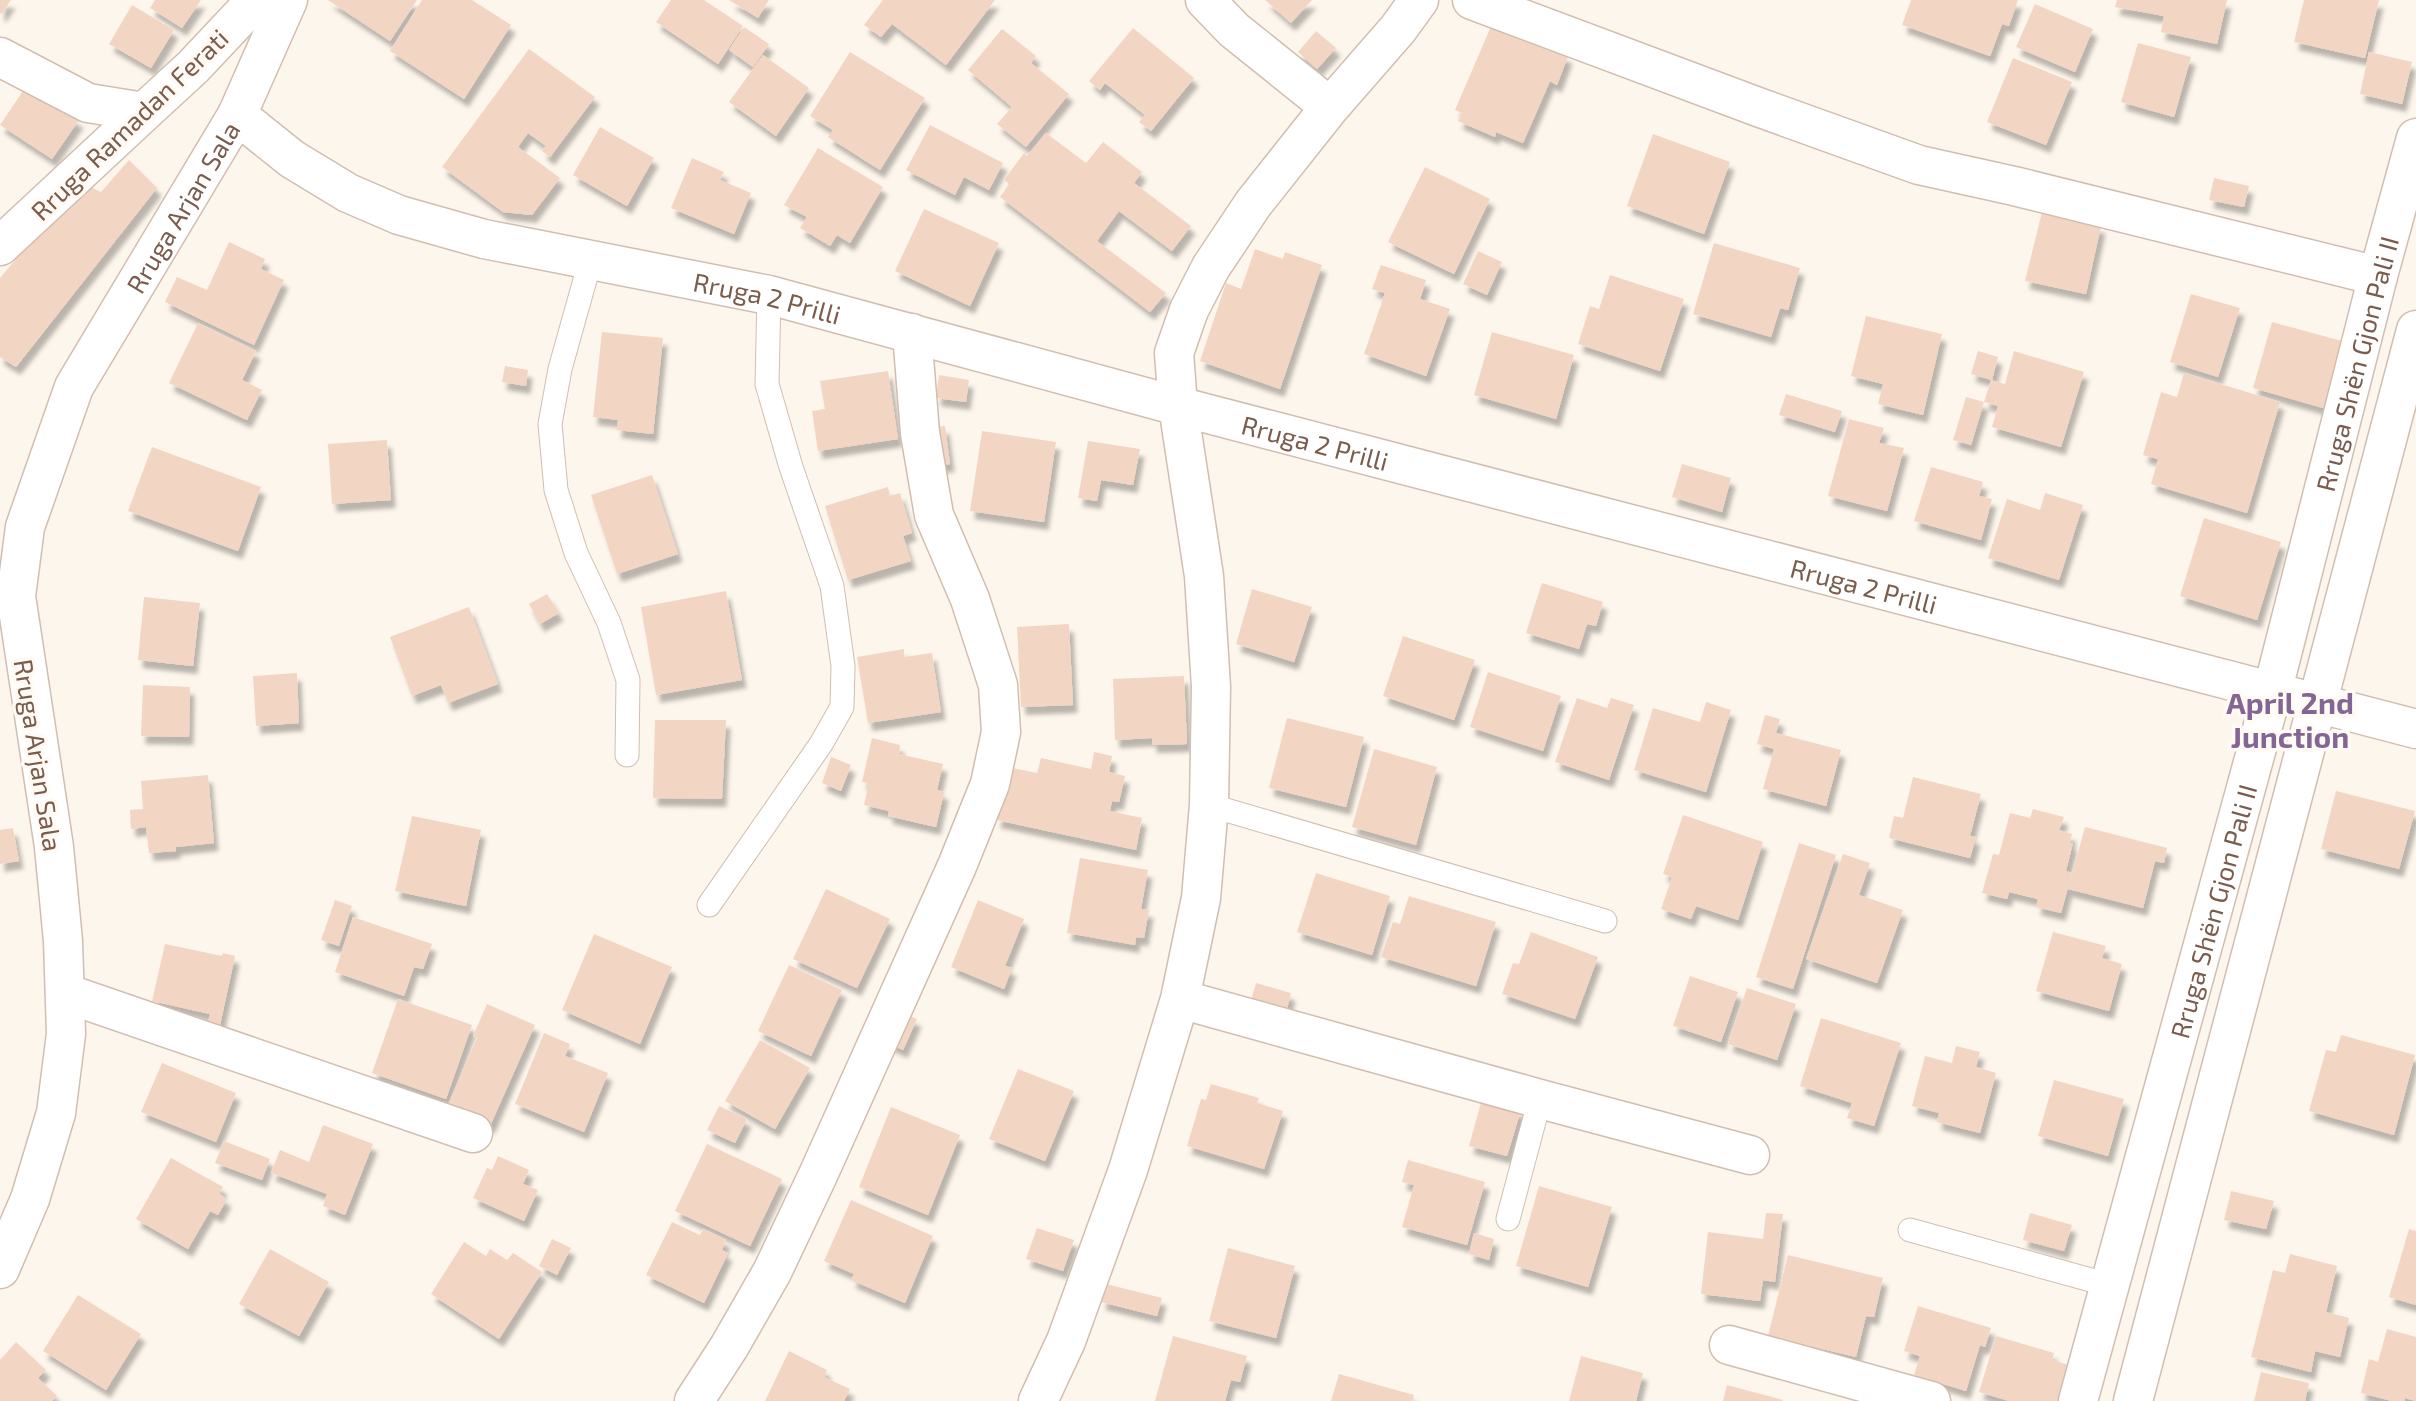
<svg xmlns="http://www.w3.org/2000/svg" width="2416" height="1401" font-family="'Exo 2',sans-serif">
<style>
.building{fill:#f3d5c3;filter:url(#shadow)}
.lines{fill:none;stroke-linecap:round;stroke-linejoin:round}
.service-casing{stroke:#d1beb0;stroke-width:25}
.minor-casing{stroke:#d1beb0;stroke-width:41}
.tertiary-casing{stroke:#d1beb0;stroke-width:41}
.service{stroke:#fff;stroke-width:23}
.minor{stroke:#fff;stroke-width:38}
.tertiary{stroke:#fff;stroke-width:38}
.labels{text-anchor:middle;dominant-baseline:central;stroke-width:7;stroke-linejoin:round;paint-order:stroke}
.street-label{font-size:26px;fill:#7a5c4d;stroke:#fffaf3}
.quarter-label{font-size:30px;font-weight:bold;fill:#846695;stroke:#fffaf3}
</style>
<defs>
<filter id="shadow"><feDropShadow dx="4.5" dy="8" stdDeviation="2" flood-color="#0004"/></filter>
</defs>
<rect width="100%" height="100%" fill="#fdf6ec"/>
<path class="building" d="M0,0H11L2,14L0,13Z
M155,0H201L182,28L150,8Z
M328,0H417L390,41Z
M422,0H472L511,25L464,99L390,51Z
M671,0H704L743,26L718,64L656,22Z
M729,0H769L758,18Z
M883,0H995L946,65L892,24L881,37L864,25Z
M1265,0H1312L1291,23Z
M1911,0H2018L2009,26L2002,24L1990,56L1902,25Z
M2117,0H2227L2217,44L2161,32L2164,16L2115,7Z
M2304,0H2379L2365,58L2294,42Z
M2035,4L2093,29L2075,72L2016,47Z
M132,5L174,30L151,68L109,44Z
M1492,24L1568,56L1557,85L1550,81L1523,143L1496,132L1495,137L1458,121L1462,113L1455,110Z
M744,27L769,44L753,67L729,50Z
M1133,28L1194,78L1151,131L1139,122L1145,115L1105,83L1100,90L1089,81Z
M1002,29L1036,56L1031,63L1069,94L1026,147L997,124L1012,107L968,70Z
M1316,31L1336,48L1317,69L1298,52Z
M2138,43L2191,57L2174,117L2121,102Z
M529,49L595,97L550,157L542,151L546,146L528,133L518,147L560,178L532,215L503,212L442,167Z
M850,52L925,98L880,170L828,137L833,130L810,116Z
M2369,52L2412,62L2402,104L2360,94Z
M763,55L809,88L776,136L729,102Z
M2013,58L2072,82L2046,145L1987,122Z
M23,91L79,120L52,159L0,125Z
M930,125L1003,163L989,190L964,177L955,195L906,170Z
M600,127L654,158L627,206L573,175Z
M1046,133L1086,163L1103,142L1142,172L1134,183L1191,226L1172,251L1119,211L1097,241L1166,293L1150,312L1000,197L1009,184L1004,180L1024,153L1027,156Z
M1653,134L1730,162L1704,234L1627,206Z
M818,148L883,187L850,243L837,235L830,246L800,228L807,217L784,205Z
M692,158L724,172L720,180L751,193L734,234L671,208Z
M129,160L157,188L16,367L0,357V278L25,248L87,185L101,192Z
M1425,167L1490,199L1454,274L1388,242Z
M2214,178L2249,186L2244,207L2209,200Z
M924,209L999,243L970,306L895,271Z
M2042,212L2101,226L2086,294L2025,281Z
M229,242L265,259L261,269L284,280L254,345L165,302L177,277L207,290Z
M1714,243L1800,268L1788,310L1780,308L1771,337L1693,314Z
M1255,249L1283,259L1285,252L1322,265L1280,389L1200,361L1226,283L1241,289Z
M1478,251L1502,262L1487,295L1463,284Z
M1381,265L1426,280L1420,299L1450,309L1426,376L1364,354L1385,293L1372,289Z
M1610,275L1684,299L1660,371L1578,344L1590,306L1599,309Z
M2191,294L2240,308L2218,377L2170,362Z
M1866,316L1942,334L1923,415L1878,404L1883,384L1851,376Z
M2272,322L2342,341L2323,408L2253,388Z
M198,323L256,351L242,380L262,390L247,420L169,383Z
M602,332L663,338L653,434L617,430L618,420L593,417Z
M1492,332L1574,355L1556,419L1474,395Z
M1978,351L1998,357L1992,380L1971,374Z
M2014,351L2084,372L2061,447L1992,427L1998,406L1984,402L1991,380L2005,384Z
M505,366L528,370L526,386L502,382Z
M888,371L898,439L818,451L812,411L825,409L820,381Z
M2184,373L2280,402L2247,513L2151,484L2158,459L2143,455L2161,392L2177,397Z
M939,375L969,380L966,402L936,398Z
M1786,394L1842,411L1835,432L1779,415Z
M1966,397L1984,402L1971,445L1953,440Z
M1849,419L1884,428L1879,443L1904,448L1887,511L1828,496Z
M945,426L950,464L933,466L929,428Z
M982,431L1056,442L1044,522L970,511Z
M387,440L391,500L332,504L328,444Z
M1088,441L1140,449L1133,485L1101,480L1097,501L1078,498Z
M152,447L261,487L238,551L128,511Z
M1682,464L1731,478L1722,512L1672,497Z
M1931,467L1983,482L1979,496L1992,499L1981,540L1914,521Z
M652,475L678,554L617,574L591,495Z
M888,487L890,496L900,493L912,533L903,536L911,561L848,580L825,506Z
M2045,493L2083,505L2059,580L1988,558L2007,499L2040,510Z
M2204,518L2281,542L2257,620L2180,596Z
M1542,583L1603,602L1596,626L1587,624L1579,649L1526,633Z
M1252,589L1312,607L1294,662L1236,644Z
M726,591L742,680L656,695L641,607Z
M547,594L559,613L540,624L529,604Z
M144,597L200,603L193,666L138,660Z
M469,607L498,684L448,703L441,685L412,696L390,637Z
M1069,624L1073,705L1021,707L1017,627Z
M1403,636L1475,660L1454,720L1383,696Z
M904,649V657L932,653L941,712L868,723L857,657Z
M1488,672L1561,696L1543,751L1470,727Z
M297,673L299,723L256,726L253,676Z
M1184,676L1187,744L1152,745V738L1115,740L1113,679Z
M143,685L190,687L189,737L141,736Z
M1577,698L1607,708L1611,698L1634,705L1609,780L1555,762Z
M1706,702L1731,710L1706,792L1634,770L1653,708L1700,722Z
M1765,715L1780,719L1776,733L1841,750L1826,806L1763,789L1774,749L1757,744Z
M1287,718L1364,737L1346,807L1269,788Z
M655,720H726L722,799L653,798Z
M872,738L900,745L899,754L943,764L937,790L944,792L936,827L888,816L889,811L864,805L869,783L862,782Z
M1374,749L1437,767L1416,845L1352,827Z
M1094,752L1112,756L1109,772L1125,776L1119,802L1112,801L1110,811L1142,818L1136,850L996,820L1008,767L1037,773L1041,758L1091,769Z
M831,757L851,765L841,791L822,783Z
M208,775L214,843L176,847V851L149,853L146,827L131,829L130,810L143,809L141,781Z
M1913,777L1981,794L1970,836L1976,837L1970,858L1889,838L1894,816L1903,818Z
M2336,791L2415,811L2399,869L2321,849Z
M2033,809L2064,817L2059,830L2072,834L2070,843H2073L2066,871L2072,873L2061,913L2036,907L2038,899L2009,892L2007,899L1982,893L1993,854L1999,855L2010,813L2030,818Z
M1683,815L1763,842L1738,920L1696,906L1691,919L1661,909L1672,877L1663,874Z
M412,816L481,830L466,906L395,891Z
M2085,827L2167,848L2164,863L2155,861L2143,908L2068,889Z
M13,828L19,861L0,864V830Z
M1799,843L1836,855L1793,989L1756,977Z
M1843,854L1870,863L1859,895L1903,910L1877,983L1806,959Z
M1080,858L1148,870L1141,909L1149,910L1144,938L1136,937L1135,945L1067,933Z
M1316,873L1390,896L1372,955L1297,932Z
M826,889L890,919L857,988L793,959Z
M1409,896L1496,922L1476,986L1381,957L1393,922L1400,924Z
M335,900L352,906L339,946L321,940Z
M978,900L1024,919L1005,966L1012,968L1004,989L951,967Z
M353,917L432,944L423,969L414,967L404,996L335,972Z
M1531,932L1598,957L1575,1019L1502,994L1513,963L1519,964Z
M2053,932L2106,946L2102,958L2122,964L2109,1011L2036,991Z
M594,934L672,967L640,1044L562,1010Z
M165,944L222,956L223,953L235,956L219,1030L207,1027L210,1014L152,1001Z
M789,965L842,990L811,1056L758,1031Z
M1690,976L1738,992L1721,1042L1673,1026Z
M1256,983L1291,993L1287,1009L1251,1000Z
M1747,988L1796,1004L1777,1060L1728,1044Z
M398,999L472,1025L446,1099L372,1073Z
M487,1004L535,1025L490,1126L447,1107L477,1038L473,1036Z
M899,1012L917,1019L903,1050L886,1042Z
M1821,1018L1901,1043L1874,1126L1847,1118L1852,1103L1800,1086Z
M544,1033L570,1044L565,1056L608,1073L584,1132L515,1104Z
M2341,1035L2415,1055L2394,1135L2309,1111L2326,1050L2336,1052Z
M760,1040L810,1068L775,1129L725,1101Z
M1956,1046L1980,1052L1976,1067L1996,1073L1980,1133L1937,1122L1939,1113L1912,1106L1925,1056L1952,1063Z
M162,1063L236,1093L216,1142L141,1112Z
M1018,1069L1074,1091L1045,1161L989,1139Z
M2054,1080L2124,1099L2108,1156L2038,1136Z
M1211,1084L1259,1098L1257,1103L1283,1111L1264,1169L1187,1146L1201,1099L1206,1100Z
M1482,1099L1521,1110L1507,1156L1469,1146Z
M719,1106L747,1119L735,1143L707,1130Z
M891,1107L960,1135L928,1215L859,1187Z
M323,1125L373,1144L345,1215L323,1206L327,1194L271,1173L280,1150L309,1162Z
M224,1141L270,1159L262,1180L215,1163Z
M707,1144L782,1179L750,1246L675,1211Z
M498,1156L529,1170L523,1184L538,1190L524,1221L473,1198L487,1168L492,1170Z
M171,1158L223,1187L219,1194L227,1199L218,1215L210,1211L188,1249L136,1219Z
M1408,1160L1485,1182L1467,1245L1402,1227L1414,1185L1402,1182Z
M1539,1186L1612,1207L1588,1287L1516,1266Z
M2231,1191L2274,1201L2266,1229L2224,1220Z
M851,1200L933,1236L905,1303L851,1280L854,1274L824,1261Z
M1766,1213L1783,1214L1775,1282L1763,1280L1760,1301L1701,1294L1708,1232L1763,1239Z
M2030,1213L2072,1225L2064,1251L2023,1240Z
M672,1222L700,1235L703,1229L726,1240L722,1250L728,1253L704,1303L646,1275Z
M1037,1228L1074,1240L1063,1271L1026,1259Z
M2409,1229L2416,1231V1305L2389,1297Z
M1474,1233L1494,1239L1489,1260L1469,1254Z
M552,1239L571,1248L557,1275L539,1266Z
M464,1242L486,1256L490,1249L507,1260L513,1253L542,1272L499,1339L431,1294Z
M1228,1248L1295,1266L1276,1338L1209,1321Z
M270,1249L329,1282L299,1336L239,1304Z
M2290,1254L2337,1266L2326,1312L2349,1318L2340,1357L2315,1351L2311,1372L2251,1357L2273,1270L2285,1273Z
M1788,1255L1883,1278L1874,1317L1866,1316L1856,1357L1768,1336Z
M1106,1284L1162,1298L1157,1316L1101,1302Z
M78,1295L141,1334L106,1390L43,1351Z
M1918,1306L1991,1328L1985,1347L1980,1345L1966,1391L1914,1375L1920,1356L1904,1351Z
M2387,1329L2416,1337V1401L2405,1398V1401H2392L2361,1393L2369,1359L2378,1362Z
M1173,1336L1247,1356L1240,1382L1231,1380L1225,1401H1155Z
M1996,1336L2054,1353L2052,1360L2072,1366L2062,1401H2009L1979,1392Z
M16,1342L46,1370L38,1378L57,1396L52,1401H0V1360Z
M789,1351L827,1370L824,1377L850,1389L844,1401H765Z
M1581,1356L1643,1373L1636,1401H1569Z
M2261,1372L2309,1383L2305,1401H2254Z
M1339,1374L1414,1395L1413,1401H1331Z
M1727,1385L1783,1400L1782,1401H1723Z"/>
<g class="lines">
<defs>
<path id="service" d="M590,262L560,369L550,424L556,490L576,553L609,623L628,680L627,755
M1209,805L1605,921
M709,905L821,744L842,707L843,666L832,586L791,467L767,384L769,295
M1508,1219L1540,1099
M1910,1230L2109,1285"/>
<path id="minor" d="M1205,0L1234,30L1330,107
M1472,0L1758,107L1919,165L2014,186L2378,276
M0,246L144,112
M65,993L473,1133
M1180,999L1540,1099L1750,1155
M1729,1345L1931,1401
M694,1401L729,1347L772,1272L818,1175L957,866L990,784L1001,732L998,685L970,599L934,515L920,433L912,333
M1038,1401L1066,1341L1128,1170L1180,999L1201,898L1209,805L1211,687L1204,576L1178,406L1174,353L1189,310L1211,267L1253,204L1330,107L1398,29L1419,0"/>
<g id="tertiary">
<path d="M0,57L88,103L144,112L193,67L256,0"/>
<path id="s1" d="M237,115L292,159L348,193L399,215L484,239L769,295L1178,406L2416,729"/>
<path id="s2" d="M0,1269L30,1199L56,1113L66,1034L63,941L54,847L16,596L25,527L74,387L237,115L288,0"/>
<path id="s3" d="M2078,1401L2272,693L2378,276L2416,138"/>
<path d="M2133,1401L2416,330"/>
</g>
</defs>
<use href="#service" class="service-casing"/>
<use href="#minor" class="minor-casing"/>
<use href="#tertiary" class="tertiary-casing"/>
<use href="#service" class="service"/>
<use href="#minor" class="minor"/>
<use href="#tertiary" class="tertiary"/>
</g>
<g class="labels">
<g class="street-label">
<text transform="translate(129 124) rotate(-44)">Rruga Ramadan Ferati</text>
<text stroke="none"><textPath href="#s2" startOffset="1115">Rruga Arjan Sala</textPath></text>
<text stroke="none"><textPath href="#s1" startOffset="569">Rruga 2 Prilli</textPath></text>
<text stroke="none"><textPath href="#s3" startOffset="1074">Rruga Shën Gjon Pali II</textPath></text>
<text stroke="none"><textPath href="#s1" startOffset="1136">Rruga 2 Prilli</textPath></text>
<text stroke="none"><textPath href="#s1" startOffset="1703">Rruga 2 Prilli</textPath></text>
<text transform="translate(39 755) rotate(81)">Rruga Arjan Sala</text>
<text stroke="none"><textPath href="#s3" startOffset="508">Rruga Shën Gjon Pali II</textPath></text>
</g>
<g class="quarter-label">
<text x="2290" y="702">April 2nd<tspan x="2290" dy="34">Junction</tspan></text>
</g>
</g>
</svg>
